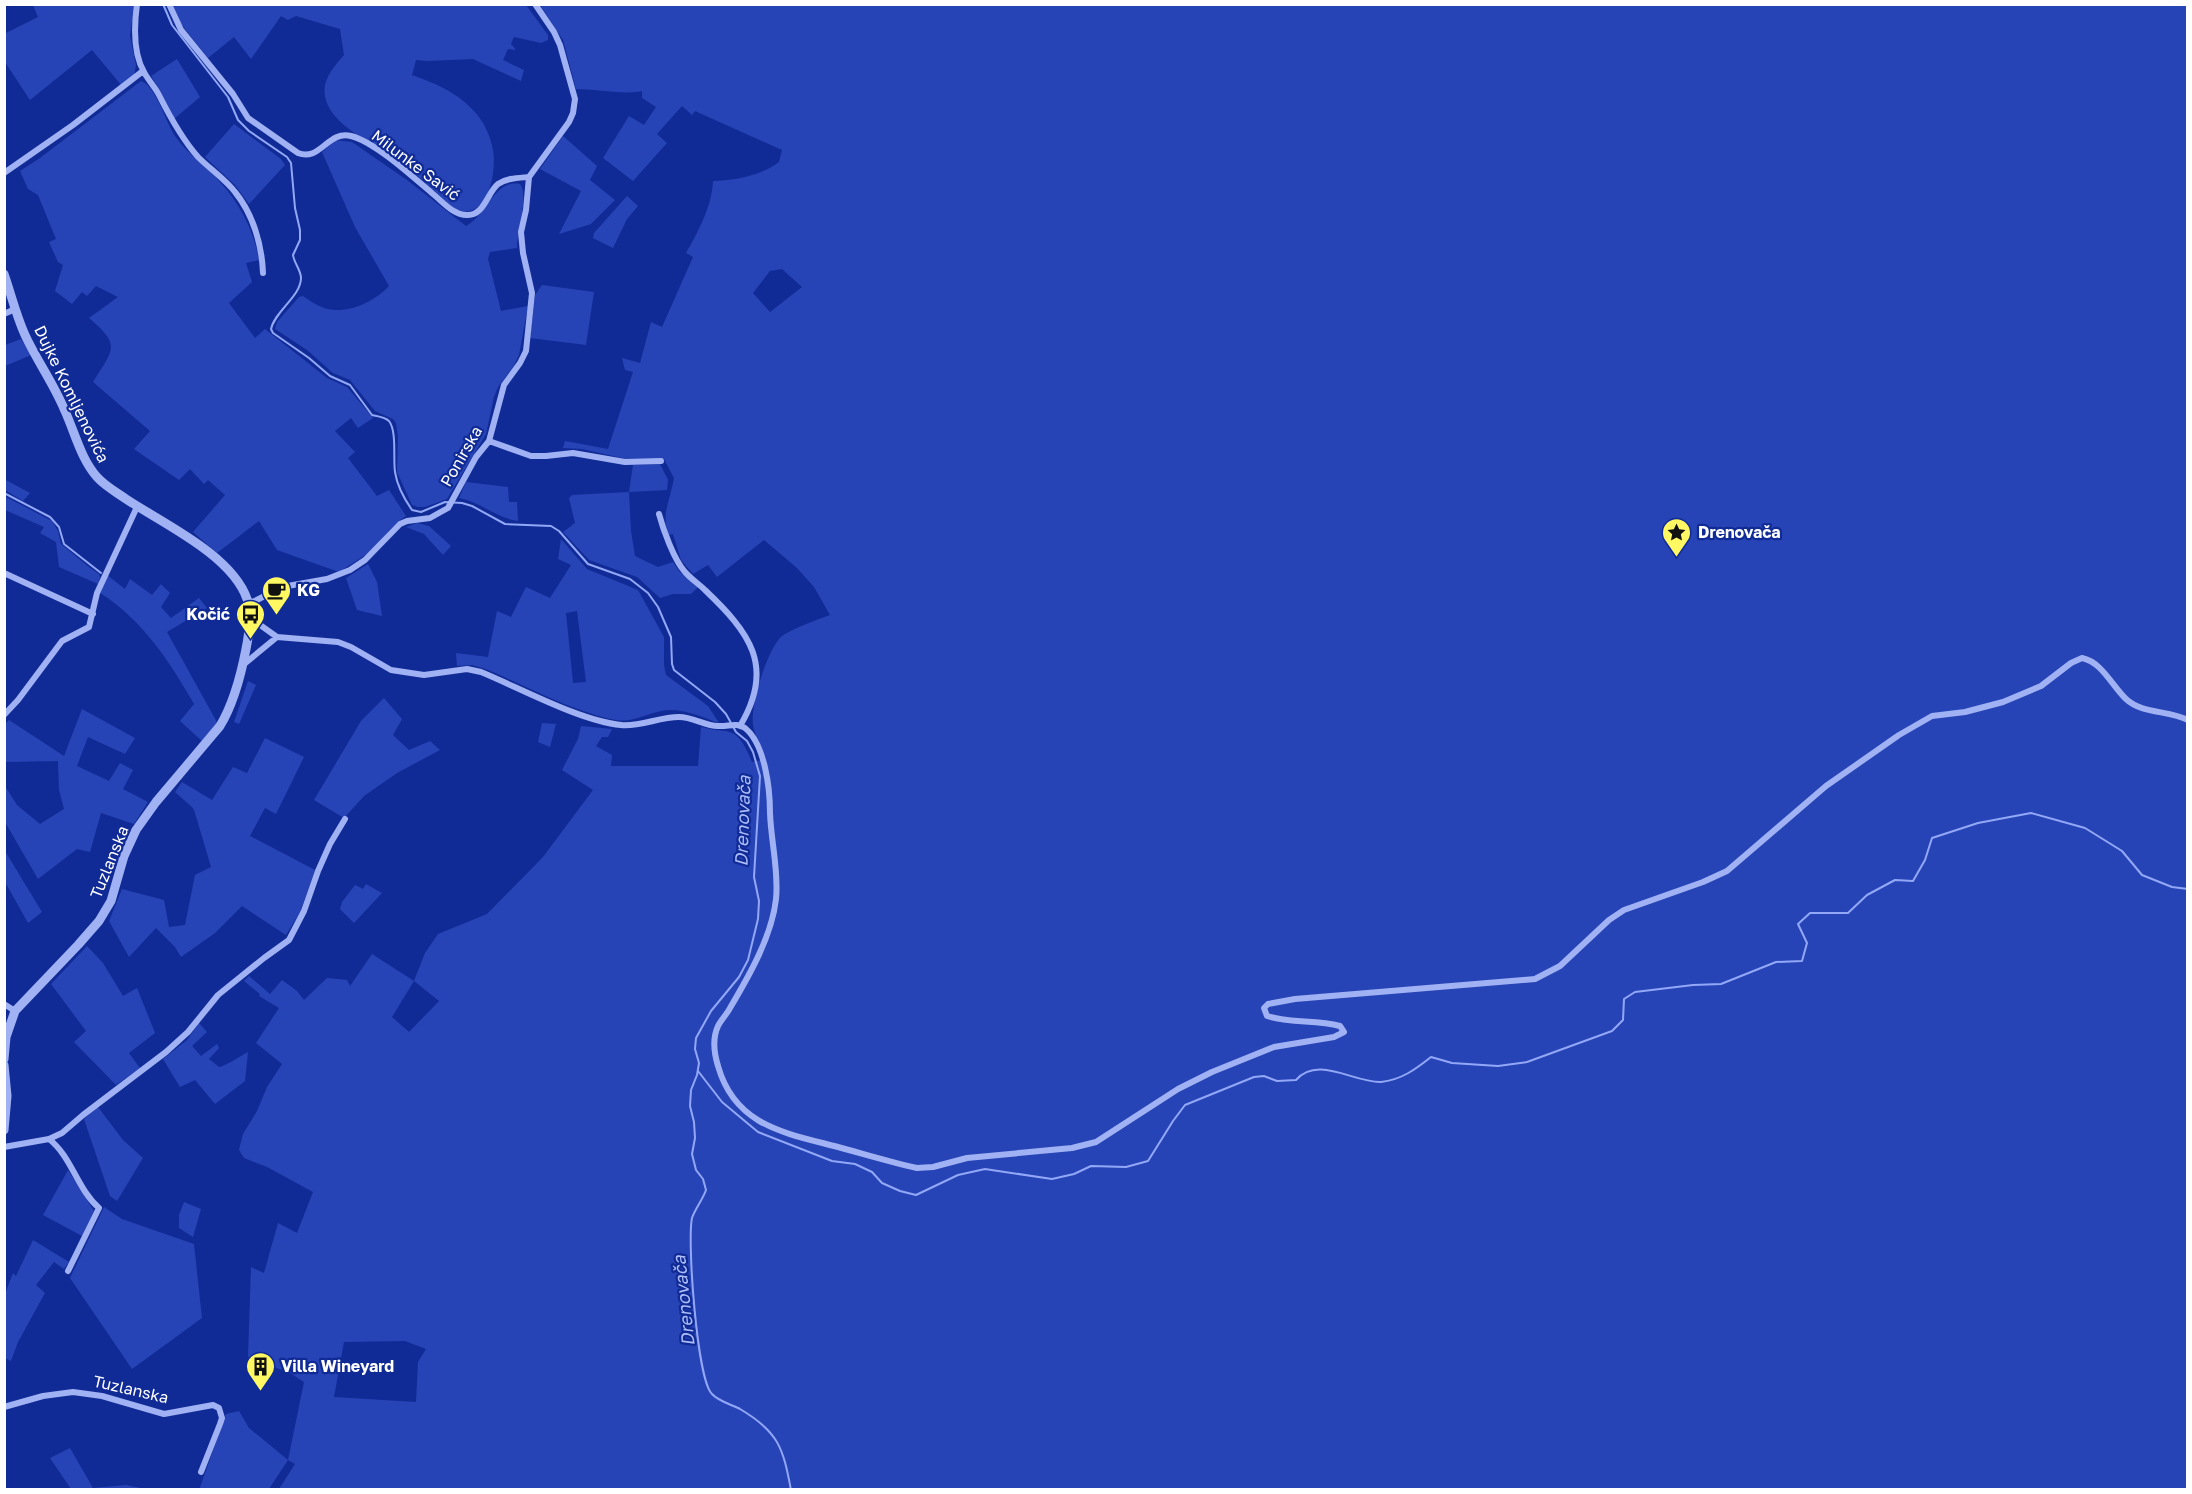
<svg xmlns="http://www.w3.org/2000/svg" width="2192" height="1494" font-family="'Golos Text',sans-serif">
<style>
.green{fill:#2744b6;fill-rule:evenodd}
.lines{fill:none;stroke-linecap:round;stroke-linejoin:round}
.stream{stroke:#92a8f7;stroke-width:2}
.minor{stroke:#a0b2f3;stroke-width:6}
.tertiary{stroke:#a0b2f3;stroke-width:9}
.labels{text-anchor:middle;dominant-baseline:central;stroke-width:4.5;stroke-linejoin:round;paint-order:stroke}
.street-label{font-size:16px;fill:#fff;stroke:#112b96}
.poi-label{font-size:16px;font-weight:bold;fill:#fff;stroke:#112b96;text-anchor:start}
.water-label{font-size:18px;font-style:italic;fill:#adbdfa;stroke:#112b96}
</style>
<rect width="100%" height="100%" fill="#112b96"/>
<path class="green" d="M33,5H134L130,36L136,65L134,76L122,86L92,50L30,100L5,62L4,34L38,17Z
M173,5H526L548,35V40L541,43L514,37L511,44L516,50L508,49L503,60L524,70L521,81L473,59L427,61L416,60L412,75C434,83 455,91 472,109C483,120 490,134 493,150C497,174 487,225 453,208C435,191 416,174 396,159C373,142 330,126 325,96C322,79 334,67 344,55L340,29L296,16L288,20L281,16L251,59L234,37L208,58L181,24Z
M540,5H2187V1489H279L295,1464L288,1460L269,1489L199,1490L226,1414L239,1411L249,1428L288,1460L304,1382L290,1373L248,1357L251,1267L264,1273L278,1223L297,1233L313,1192L267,1167L244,1158L239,1150L243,1134L257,1111L267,1087L282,1064L256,1043L279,1008L259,996L260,994L244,981L249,976L270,994L282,980L297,991L304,1000L327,978L347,980L350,986L372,954L414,981L425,953L438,934L487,914L543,857L593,790L562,770L578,739L581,726L612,729L608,737H602L596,746L612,755L611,766H698L701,727C709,729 716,730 725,731C740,732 747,750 752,762L766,759C762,747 754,736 753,724C750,706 768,647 782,636C796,627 814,621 830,615L814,587L797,568L764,540L717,577L708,565L693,574L681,560L673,534L669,535C660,517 671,497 674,478L664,459H626L582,449L563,448L565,441L608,449L633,372L625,370L622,358L640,363L651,322L662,327L693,257L686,253C698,232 712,206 713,181C734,181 763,175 779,162L782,150L695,111L692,115L682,106L657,134L667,143L633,181L603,158L629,116L644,125L656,107L642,98V91C625,95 596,89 576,89L563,40ZM782,269L802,287L770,312L753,293L770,271ZM414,981L439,1001L409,1032L392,1017ZM405,1341L426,1349L418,1362L416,1402L334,1397L344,1342Z
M177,59L200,97L174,119L160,90L151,76Z
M141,81C156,86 166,123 175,136C188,155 206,165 220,182C240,204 254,231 259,260L246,263L252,282L229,303L255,338L265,329L327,378L347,387L373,418L358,428L351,418L335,431L355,452L348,458L377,496L389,490L406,516C390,526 382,541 368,553C359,560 349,565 339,572L277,550L259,521L217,553L193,532L225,495L208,480L204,484L190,469L179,480L134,449L150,431L93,382C113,349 122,346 89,318L118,297L96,286L87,296L82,292L72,304L55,291L63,265L58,262L49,242L56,239L38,195L28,189L20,171L40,158Z
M234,124L281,159L285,165L249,204L235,185L205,157Z
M563,136L597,166L590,180L615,200L591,224L559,234L581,191L540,169Z
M335,140L352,142L407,180L466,226C487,215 494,179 520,184C529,195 517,231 517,248L490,252L488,259L501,311L528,306L519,355L513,367L498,387L494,397L486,434L447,499L425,507H418L412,505L397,472L398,436L396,423L393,419L375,411L350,380L333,373L307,350L275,329L277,322L299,297L303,296C309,300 316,305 324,308C346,315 373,303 389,286L355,227L322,152Z
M627,196L638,206L627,219L613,248L593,238L594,233Z
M542,285L594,292L586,345L530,338L535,295Z
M21,339L31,355L5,366V345Z
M660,464L668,480L667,490L629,492L631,531L635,556L658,567L673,562L679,571L698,587L691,594H673L660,598L637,577L589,560L563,532L575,523L569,498L572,495L629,492L633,465Z
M4,479L30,493L23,501L5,490Z
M466,482L508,487L509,502H517L518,521C496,518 481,502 459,498Z
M4,496L52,521L58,531L61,544C74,554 85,565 99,574L100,577L98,584L59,567L56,542L40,533L44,527L5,510Z
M417,523L429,526L451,546L443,555L424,534L406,527Z
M561,539L587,569L638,590L664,637V665L666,675L708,706L719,723C701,717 681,707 661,711C646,714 631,723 616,720C576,713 524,685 486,669L472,665L457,666L456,653L488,657L497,611L511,617L526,587L550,598L571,565L558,559ZM577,611L586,682L573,683L566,613Z
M368,564L377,582L382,616L357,610L346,578Z
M107,575L125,589L130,579L152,595L161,584L170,593L161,607L171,618L199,598L207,608L167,632L218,724L203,742L180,721L194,704C170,662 142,619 100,593Z
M248,681L256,685L239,724L234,722Z
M384,698L402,719L393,735L409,750L430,741L440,750L397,773L364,796L344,818L314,800L361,721Z
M82,709L135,738L125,754L88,737L77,766L109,781L120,763L133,770L123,789L148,802L134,824L101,813L90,852L77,849L38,879L5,822V786L17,805L40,824L64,809L59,790L58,761L5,762V724L9,720L64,756Z
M542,723L556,724L550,747L538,742Z
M265,738L304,757L276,814L265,808L250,836L315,870L300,912L286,935L242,906L215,933L181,957L175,947L156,928L129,957L109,921L122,889L164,900L169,927L185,925L195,875L211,867L195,813L193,808L175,792L182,782L212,800L233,767L247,773Z
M5,851L42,912L28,923L5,882Z
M366,884L382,893L354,923L340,909L342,902L355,885L363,889Z
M87,946L103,963L123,996L137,988L155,1033L129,1053L140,1068L116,1085L74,1042L86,1031L51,984Z
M199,1023L207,1032L192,1046L201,1056L217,1044L219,1048L209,1059L219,1067C226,1066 240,1056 248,1052L245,1081L215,1104L195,1080L180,1087L163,1059L187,1040Z
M98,1107L123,1140L143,1158L117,1201L110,1196L84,1119Z
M68,1170L94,1211L82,1236L43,1215Z
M184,1202L201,1209L193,1237L179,1228V1215Z
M104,1207L122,1219L194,1244L202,1318L132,1369L70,1278Z
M33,1240L69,1262L64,1269L54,1262L36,1285L45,1293L18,1342L11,1361L5,1358V1294L13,1273L16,1276Z
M70,1448L93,1488L126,1485L146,1489H71L50,1458Z"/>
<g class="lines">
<path class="stream" d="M163,4L172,25L228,97L238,120L249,131L287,157L291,163L295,208L300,230V240L293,255C294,263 301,270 301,278C301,296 275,311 271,329L273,333L309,358L330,376L350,385L372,415C377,416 385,417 389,421C397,431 393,459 395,472C397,485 405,500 412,510L421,512L445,502L462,503L472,506L505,524L551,526L559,531L588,564L630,579L648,593L658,607L671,637L672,664L674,670L715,702L726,714L736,732L747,741L753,752L760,776L754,877L759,901L758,919L748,960L739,977L711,1011L696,1038L695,1049L699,1063L697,1075L691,1090L690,1106L694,1122L695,1138L692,1154L696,1170L703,1179L706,1190C703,1199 695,1209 692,1218C687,1240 697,1380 712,1394C718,1401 732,1405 740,1409C779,1432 783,1448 791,1490
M4,493L50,517L59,527L64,544L101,573
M698,1071L722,1102L758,1132L832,1161L855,1164L872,1172L882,1183L900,1191L916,1195L958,1175L985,1169L1052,1179L1074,1174L1091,1166L1126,1167L1148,1161L1173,1121L1185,1105L1254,1077L1264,1076L1277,1081L1296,1080C1318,1055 1354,1083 1381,1082C1401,1080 1416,1069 1431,1057L1452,1063L1498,1066L1527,1062L1612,1031L1623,1020L1624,999L1635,992L1693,985L1721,984L1776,962L1802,961L1807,943L1798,924L1810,913H1848L1867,895L1895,880L1913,881L1925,860L1932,838L1978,823L2031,813L2085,828L2122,851L2142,875L2172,887L2188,889"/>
<path class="minor" d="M137,4C134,26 133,53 144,72C148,80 155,87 159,95C170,117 182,139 198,157C210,169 225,179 235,192C253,214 262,245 263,273
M169,4L181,30L233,94L248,118L298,153C320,162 328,130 351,136C375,142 413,177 433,194C443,202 453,215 467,215C484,216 487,193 498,184C507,178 518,178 529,177
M4,173L73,125L143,71
M4,314L15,309
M489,441L531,456H546L573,453L625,462L661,461
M659,514C663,529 674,560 685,572C691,579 699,584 705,590C749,632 776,666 740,726
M4,573L93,614
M247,600L253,602L282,587L327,579L350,570L365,560L400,524L407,521L430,518L448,508L476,457L489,441L504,385L520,363L526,351L532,293L523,253L521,232L526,210L529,177L569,122L573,113L575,99L560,45L554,32L535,4
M249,617L277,637L338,642L351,647L391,670L424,675L467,669L481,672C520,688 580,721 621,725C640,727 659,717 679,717C693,717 705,726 718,726C728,727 736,722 745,728C765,744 770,789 770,813C771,842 779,871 776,899C772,936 749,976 730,1008C727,1014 721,1020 718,1026C712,1039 714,1053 718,1066C735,1126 785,1133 838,1147C864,1154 890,1162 917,1168L933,1167L967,1158L1072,1148L1096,1142L1178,1089L1212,1072L1274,1047L1334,1037L1344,1032L1340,1026C1316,1019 1291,1024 1267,1016L1264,1008L1268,1004L1295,999L1535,979L1560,966L1609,920L1624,910L1703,882L1727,871L1826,786L1899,735L1932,716L1965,712L2003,702L2041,686L2071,663L2082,658C2102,662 2112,686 2126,699C2142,714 2168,710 2188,720
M243,665L277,637
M4,715L18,700L62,641L89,627L97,593L137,507
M4,1004L15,1011
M49,1139C72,1157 77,1189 99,1208L68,1271
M4,1147L49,1139L62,1133L83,1115L166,1052L188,1032L218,995L264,958L289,940L304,911L318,871L330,844L345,819
M4,1407L43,1396L73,1392L102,1396L164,1414L213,1405L219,1408L222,1418L220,1424L201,1472"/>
<path class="tertiary" d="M4,274C11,294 16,315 25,335C37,361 54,384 65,411C75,433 81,459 97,477C105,486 116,492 126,499C162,523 232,555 247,599C252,614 249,634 246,649C241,675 234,703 220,726L156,802L136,830L124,856L111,901L99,921L78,945L15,1011L6,1037L4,1059
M4,1065L7,1096L4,1130"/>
</g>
<defs>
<symbol id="sight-pin" viewBox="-11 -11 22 30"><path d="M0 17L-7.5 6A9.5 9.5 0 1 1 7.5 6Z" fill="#fff863" stroke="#112b96"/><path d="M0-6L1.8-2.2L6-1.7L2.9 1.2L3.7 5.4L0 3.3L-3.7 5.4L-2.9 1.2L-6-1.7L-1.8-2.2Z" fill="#111"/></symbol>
<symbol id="cafe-pin" viewBox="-11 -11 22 30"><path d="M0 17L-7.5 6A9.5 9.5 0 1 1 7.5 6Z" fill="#fff863" stroke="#112b96"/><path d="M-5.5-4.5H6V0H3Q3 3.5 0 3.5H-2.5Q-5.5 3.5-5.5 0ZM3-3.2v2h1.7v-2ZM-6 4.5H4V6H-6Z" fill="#111"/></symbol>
<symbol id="bus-pin" viewBox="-11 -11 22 30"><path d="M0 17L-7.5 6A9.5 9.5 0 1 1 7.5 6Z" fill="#fff863" stroke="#112b96"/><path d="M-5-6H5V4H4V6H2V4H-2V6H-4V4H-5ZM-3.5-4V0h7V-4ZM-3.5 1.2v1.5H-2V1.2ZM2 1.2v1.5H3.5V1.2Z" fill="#111"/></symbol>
<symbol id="building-pin" viewBox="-11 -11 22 30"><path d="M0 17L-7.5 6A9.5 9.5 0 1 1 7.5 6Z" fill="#fff863" stroke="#112b96"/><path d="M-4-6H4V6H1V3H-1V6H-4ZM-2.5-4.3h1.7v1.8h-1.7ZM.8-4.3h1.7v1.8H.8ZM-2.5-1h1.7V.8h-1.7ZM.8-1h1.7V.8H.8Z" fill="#111"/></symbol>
</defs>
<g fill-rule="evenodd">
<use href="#sight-pin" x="1660" y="516" width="33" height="45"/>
<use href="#cafe-pin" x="260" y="574" width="33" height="45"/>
<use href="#bus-pin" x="234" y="598" width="33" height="45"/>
<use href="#building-pin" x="244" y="1350" width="33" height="45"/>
</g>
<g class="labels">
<g class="street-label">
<text transform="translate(416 165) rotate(37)">Milunke Savić</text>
<text transform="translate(72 394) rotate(64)">Dujke Komljenovića</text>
<text transform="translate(461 456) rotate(-60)">Ponirska</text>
<text transform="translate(109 862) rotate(-68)">Tuzlanska</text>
<text transform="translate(131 1389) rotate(13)">Tuzlanska</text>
</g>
<g class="poi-label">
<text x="1698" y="532">Drenovača</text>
<text x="297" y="590">KG</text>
<text x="230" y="614" text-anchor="end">Kočić</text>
<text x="281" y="1366">Villa Wineyard</text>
</g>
<g class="water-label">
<text transform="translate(742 821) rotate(-88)">Drenovača</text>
<text transform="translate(683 1301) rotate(-96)">Drenovača</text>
</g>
</g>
<rect width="2192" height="1494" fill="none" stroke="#ffffff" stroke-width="12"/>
</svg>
